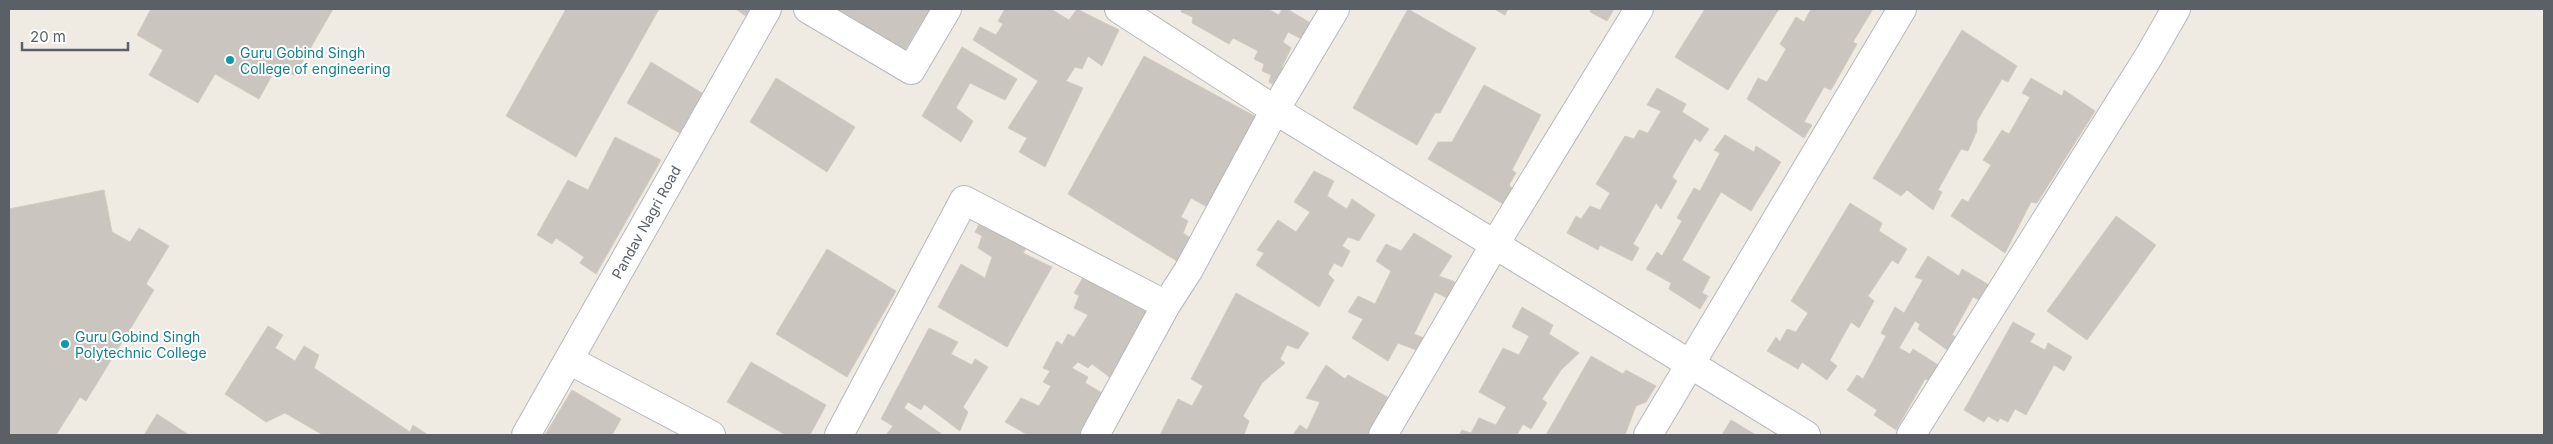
<svg xmlns="http://www.w3.org/2000/svg" width="2553" height="444" font-family="Inter,sans-serif">
<style>
.building{fill:#cac5bf;stroke:#d4ccc0}
.lines{fill:none;stroke-linecap:round;stroke-linejoin:round}
.minor-casing{stroke:#b5b9be;stroke-width:30}
.minor{stroke:#fff;stroke-width:28}
.culture-dot{fill:#0f9aa8;stroke:#fff;stroke-width:2}
.labels{text-anchor:middle;dominant-baseline:central;stroke-width:4;stroke-linejoin:round;paint-order:stroke}
.culture-label{font-size:14px;fill:#0d838f;stroke:#fff;text-anchor:start}
.street-label{font-size:14px;fill:#5a6065;stroke:#fff}
</style>
<rect width="100%" height="100%" fill="#efebe2"/>
<path class="building" d="M151,9H333L295,75L275,70L259,99L215,74L198,103L149,75L163,50L137,35Z
M566,9H659L576,157L506,116Z
M736,9H757L750,19Z
M835,9H930L905,50Z
M1005,9H1051L1069,20L1077,9L1119,30L1102,66L1088,56L1082,69L1075,67L1066,81L1083,88L1045,167L1019,152L1027,138L1008,128L1038,81L973,40L980,27L996,35L1003,24L998,21Z
M1182,9H1268L1279,15L1282,9H1287L1314,25L1307,42L1288,32L1283,42L1291,48L1282,67L1287,69L1281,89L1269,82L1271,75L1262,71L1264,64L1254,59L1258,51L1233,38L1229,44L1192,23L1193,17L1181,12Z
M1408,9L1476,48L1440,113H1435L1417,145L1353,108Z
M1494,9H1508L1505,15Z
M1591,9H1614L1607,21L1590,12Z
M1705,9H1779L1728,90L1675,57Z
M1811,9H1873L1853,42L1857,44L1831,90L1824,87L1804,122L1812,125L1804,138L1747,99L1758,78L1767,82L1786,49L1780,44L1796,17L1804,22Z
M1962,30L2017,66L2008,82L2002,79L1977,121V131L1968,151L1961,149L1938,190L1942,192L1933,210L1907,190L1901,196L1873,178Z
M962,47L1017,79L1005,100L970,83L956,108L973,121L961,142L922,116Z
M1144,56L1258,118L1209,208L1191,198L1181,217L1188,221L1183,233L1192,239L1180,263L1068,194Z
M651,62L707,96L685,136L627,103Z
M776,78L855,127L827,172L750,122Z
M2031,78L2062,96L2064,90L2095,111L2037,203L2031,202L2005,253L1951,216L1962,199L1968,202L1991,165L1983,160L2002,130L2009,134L2030,97L2022,93Z
M1484,85L1541,115L1512,170L1516,173L1509,185L1514,190L1503,204L1428,159L1438,142H1452Z
M1657,88L1686,104L1682,112L1709,129L1700,142L1695,138L1672,177L1677,181L1661,209L1656,203L1633,244L1639,248L1632,261L1600,245L1598,250L1567,233L1576,216L1581,219L1590,206L1600,210L1610,193L1596,184L1625,136L1634,139L1639,130L1648,133L1661,111L1647,105Z
M1725,135L1754,152L1756,146L1781,162L1751,211L1721,192L1682,260L1710,277L1702,293L1708,296L1700,309L1669,289L1671,283L1646,269L1657,252L1662,256L1682,221L1677,218L1694,188L1700,191L1720,153L1714,150Z
M615,137L661,160L596,274L580,263L584,257L556,238L552,244L537,235L568,180L588,190Z
M1314,171L1334,181L1327,196L1347,209L1352,199L1375,215L1359,241L1348,237L1342,246L1350,251L1342,267L1334,263L1328,274L1334,280L1319,307L1256,265L1264,253L1257,250L1278,220L1296,232L1310,212L1294,202Z
M104,190L112,232L130,242L139,228L169,246L146,284L154,290L86,401L80,397L56,435H9V209Z
M1850,203L1882,223L1879,231L1907,249L1898,264L1892,260L1868,296L1874,301L1859,328L1851,322L1830,360L1837,366L1827,380L1802,362L1798,369L1767,351L1776,337L1780,342L1787,329L1796,332L1808,313L1791,301Z
M984,215L1004,227L1000,235L1012,242L1015,236L1029,244L1023,253L1052,267L1007,347L938,307L961,264L985,278L992,257L978,248L982,236L975,232Z
M2116,216L2156,245L2087,340L2047,311Z
M1414,233L1452,256L1439,276L1455,282L1447,298L1435,292L1414,334L1424,338L1416,350L1398,343L1388,361L1352,338L1363,319L1348,312L1358,296L1375,304L1391,271L1376,261L1386,244L1401,251Z
M827,249L896,291L847,377L776,334Z
M1928,256L1959,276L1962,269L1991,286L1983,302L1973,297L1952,335L1959,339L1950,352L1918,329L1920,324L1915,321L1899,348L1910,354L1913,349L1943,368L1934,382L1925,379L1896,430L1874,415L1877,410L1847,390L1857,375L1863,379L1886,336L1881,333L1895,307L1904,313L1923,280L1915,277Z
M1085,274L1151,312L1141,330L1136,328L1115,381L1092,364L1088,368L1078,362L1072,368L1088,377L1085,383L1104,394L1084,435H1028L1005,422L1021,398L1039,406L1051,386L1043,382L1050,371L1043,368L1057,341L1062,345L1068,334L1074,337L1088,315L1074,308L1079,296L1074,293Z
M1236,293L1309,333L1298,349L1287,345L1280,359L1285,363L1262,383L1243,416L1249,421L1244,435H1160L1178,399L1192,406L1203,386L1191,379Z
M1522,307L1553,325L1549,334L1579,353L1561,370L1542,399L1547,403L1531,429L1523,424L1517,435H1459L1462,430L1471,433L1479,418L1496,425L1506,407L1479,392L1503,348L1519,355L1529,336L1512,327Z
M2013,322L2035,334L2030,342L2045,350L2048,343L2072,357L2064,371L2054,365L2026,415L2015,409L2008,422L2000,418L1998,422L1988,416L1984,422L1964,410Z
M268,326L283,335L275,348L295,361L304,346L319,355L314,368L410,432L413,425L428,435H323L285,413L266,422L225,394Z
M929,328L958,342L951,354L972,365L975,359L988,367L963,407L968,412L960,431L924,404L921,410L908,402L904,408L943,435H886L893,426L881,419Z
M1591,356L1623,374L1626,370L1656,386L1646,402L1636,406L1625,435H1546Z
M751,362L826,405L810,435H786L727,402Z
M1326,365L1345,379L1348,375L1391,399L1369,435H1293L1300,425L1307,430L1320,402L1306,398Z
M572,390L621,419L612,435H545Z
M157,414L189,435H144Z
M1731,420L1756,435H1722Z"/>
<g class="lines">
<defs>
<path id="minor" d="M808,9L911,70L947,9
M1119,9L1275,110L1806,435
M569,360L711,435
M526,435L767,9
M839,435L964,200L1166,305
M1095,435L1166,305L1188,271L1275,110L1335,9
M1383,435L1495,244L1639,9
M1648,435L1902,9
M1911,435L2149,56L2176,9"/>
</defs>
<use href="#minor" class="minor-casing"/>
<use href="#minor" class="minor"/>
</g>
<g class="culture-dot">
<circle cx="230" cy="60" r="5"/>
<circle cx="65" cy="344" r="5"/>
</g>
<g class="labels">
<g class="culture-label">
<text x="240" y="52">Guru Gobind Singh<tspan x="240" dy="16">College of engineering</tspan></text>
<text x="75" y="336">Guru Gobind Singh<tspan x="75" dy="16">Polytechnic College</tspan></text>
</g>
<g class="street-label">
<text transform="translate(646 222) rotate(-61)">Pandav Nagri Road</text>
</g>
</g>
<rect width="2553" height="444" fill="none" stroke="#5a6065" stroke-width="20"/>
<path d="M22 42v8h106v-8" fill="none" stroke="#5a6065" stroke-width="2.5"/>
<text x="30" y="42" font-size="15" fill="#5a6065" stroke="#ffffff" stroke-width="4" paint-order="stroke">20 m</text>
</svg>
